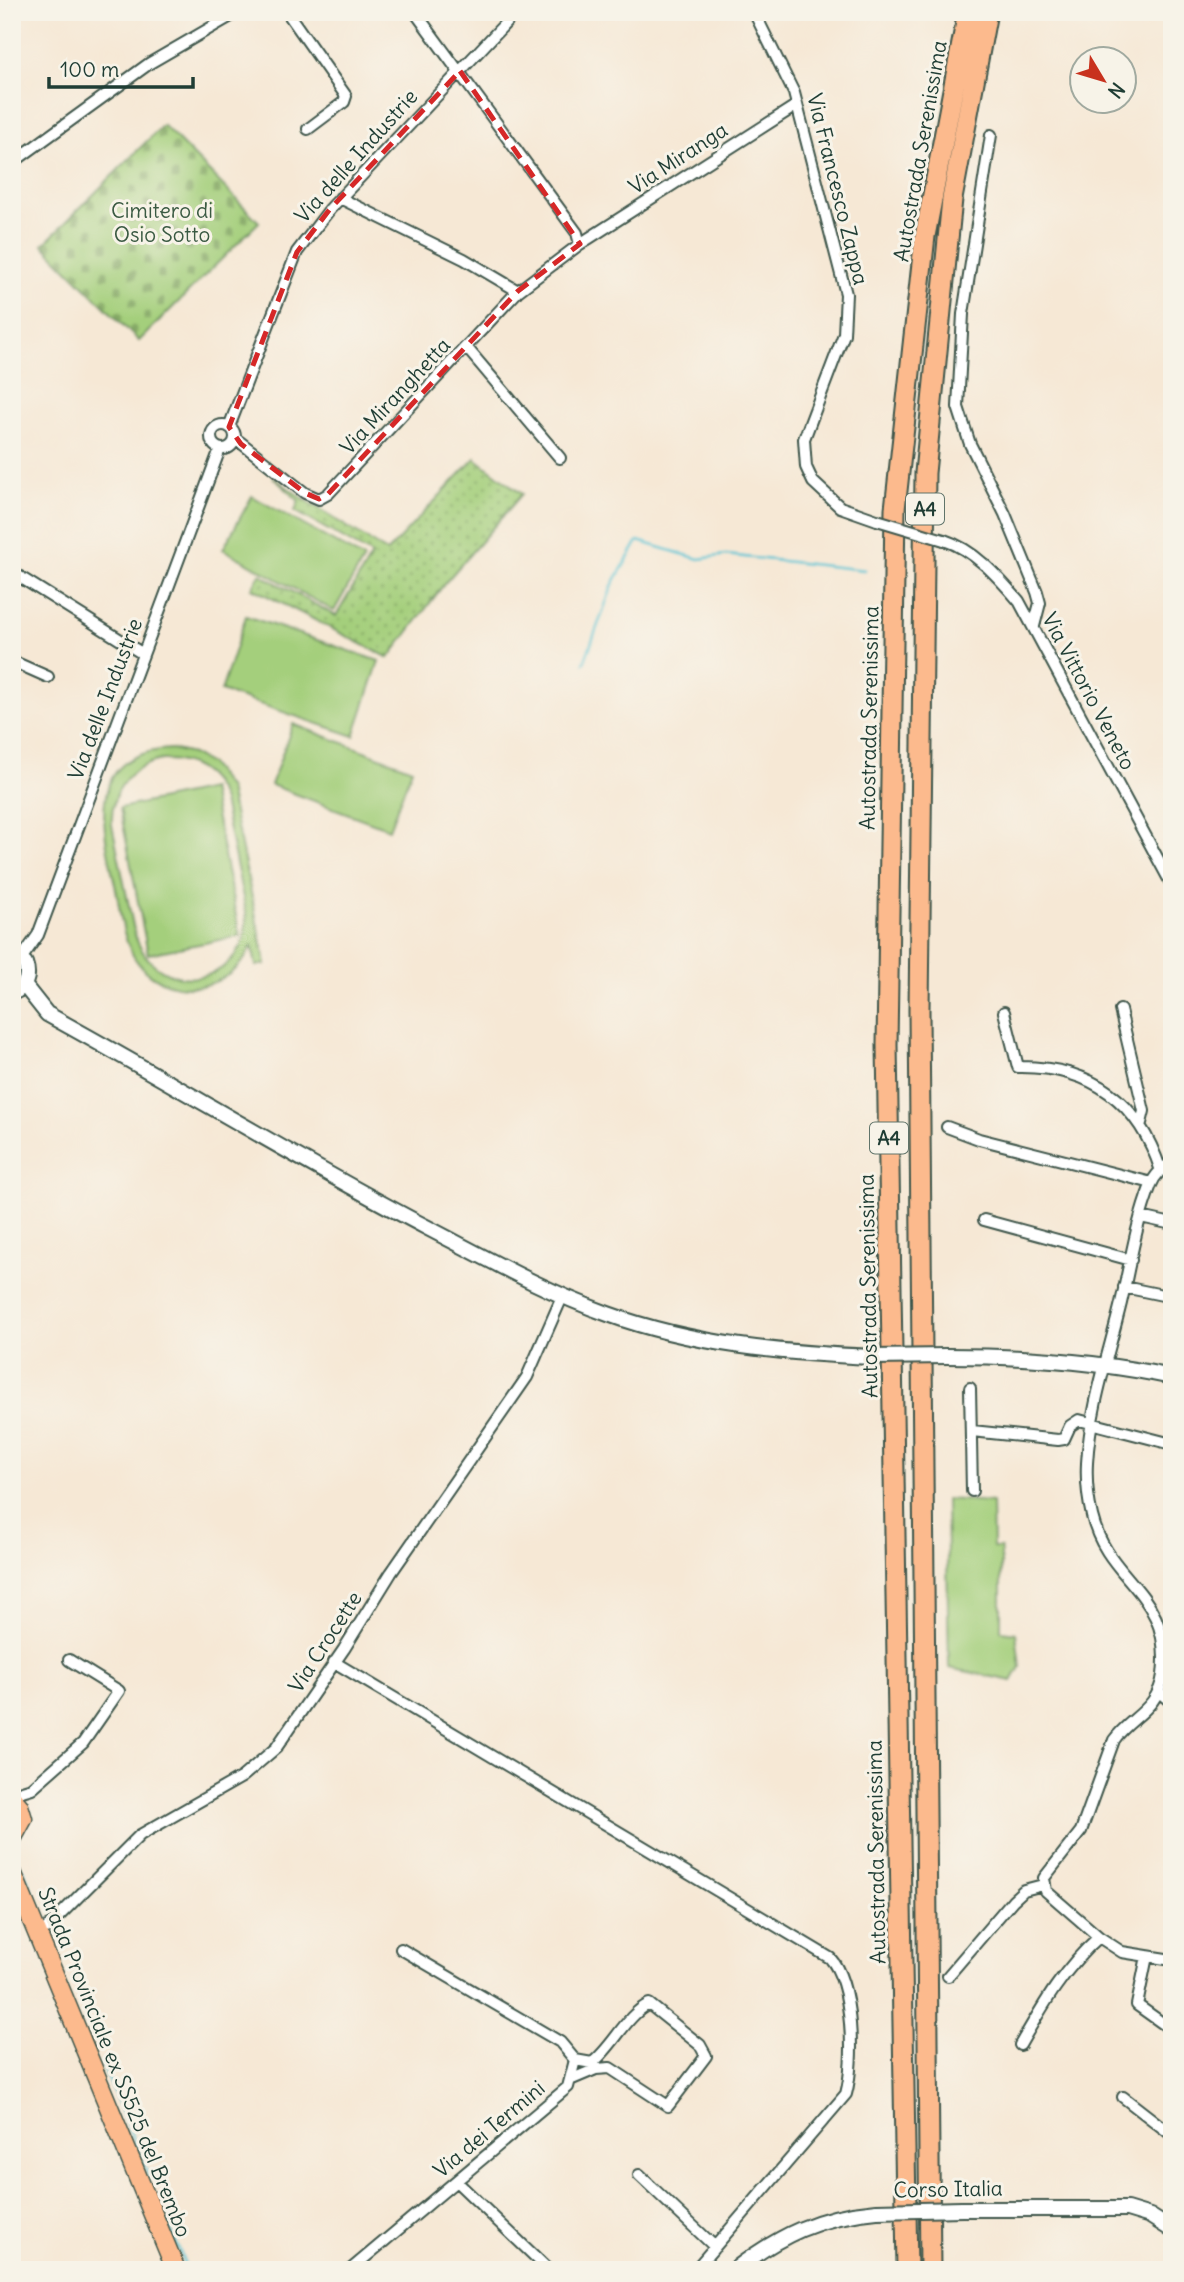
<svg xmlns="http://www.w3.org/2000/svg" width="1184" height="2282" font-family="Delius,sans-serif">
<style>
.grass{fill:url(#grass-dots);stroke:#628658;stroke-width:2}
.cemetery{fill:url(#cemetery-stones);stroke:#628658;stroke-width:2}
.pitch{fill:#a4cf7b;stroke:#628658;stroke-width:2;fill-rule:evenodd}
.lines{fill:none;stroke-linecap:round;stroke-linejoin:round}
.stream{stroke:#59c4d4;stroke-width:2.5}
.minor-casing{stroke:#3f574c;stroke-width:14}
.tertiary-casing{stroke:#3f574c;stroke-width:18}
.primary-casing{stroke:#3f574c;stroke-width:21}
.motorway-casing{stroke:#3f574c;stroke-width:23}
.minor{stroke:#fff;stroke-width:10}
.tertiary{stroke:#fff;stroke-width:14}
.primary{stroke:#fcba8d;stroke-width:18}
.motorway{stroke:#fcba8d;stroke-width:19}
.minor-bridge-casing{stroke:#3f574c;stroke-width:14;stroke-linecap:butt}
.tertiary-bridge-casing{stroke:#3f574c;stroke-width:18;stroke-linecap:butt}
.minor-bridge{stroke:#fff;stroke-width:10}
.tertiary-bridge{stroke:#fff;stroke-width:14}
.marked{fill:none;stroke:#d62828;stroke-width:5;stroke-dasharray:14 9;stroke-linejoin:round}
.labels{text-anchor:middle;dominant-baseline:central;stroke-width:6;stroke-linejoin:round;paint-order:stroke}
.shield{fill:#f7f3e8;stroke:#60746a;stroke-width:2}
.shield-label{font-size:19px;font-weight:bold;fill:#1f3d34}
.street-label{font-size:21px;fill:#1f3d34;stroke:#f7f3e8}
.park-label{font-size:21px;fill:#3a5a42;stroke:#f7f3e8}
</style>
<defs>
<pattern id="grass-dots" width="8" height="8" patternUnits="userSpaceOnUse" patternTransform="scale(1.75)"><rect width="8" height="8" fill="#a4cf7b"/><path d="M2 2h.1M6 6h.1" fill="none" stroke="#85a966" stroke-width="1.8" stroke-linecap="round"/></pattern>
<pattern id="cemetery-stones" width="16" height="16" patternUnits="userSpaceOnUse" patternTransform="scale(1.75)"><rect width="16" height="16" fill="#a4cf7b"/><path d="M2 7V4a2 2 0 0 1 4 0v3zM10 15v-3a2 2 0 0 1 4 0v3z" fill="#85a966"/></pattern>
</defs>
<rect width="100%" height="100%" fill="#f7f3e8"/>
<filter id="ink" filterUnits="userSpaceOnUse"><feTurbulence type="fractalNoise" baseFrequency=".0143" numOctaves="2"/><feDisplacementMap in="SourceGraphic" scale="14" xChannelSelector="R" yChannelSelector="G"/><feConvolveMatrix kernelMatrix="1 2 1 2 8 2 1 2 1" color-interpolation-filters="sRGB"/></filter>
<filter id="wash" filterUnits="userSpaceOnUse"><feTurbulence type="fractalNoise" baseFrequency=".00686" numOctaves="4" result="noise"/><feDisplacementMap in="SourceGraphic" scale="28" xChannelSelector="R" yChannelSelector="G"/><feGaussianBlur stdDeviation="1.57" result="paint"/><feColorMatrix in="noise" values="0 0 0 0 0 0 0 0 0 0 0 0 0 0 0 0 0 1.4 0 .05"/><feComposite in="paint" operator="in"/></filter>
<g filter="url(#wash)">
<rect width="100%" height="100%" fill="#f6e8d5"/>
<path class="grass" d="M475,458L522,494L445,583L389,658L252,588L260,574L336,616L372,555L295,511L299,501L273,477C309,504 348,527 387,552Z"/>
<path class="cemetery" d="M163,125L259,222L139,341L43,245Z"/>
<path class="pitch" d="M252,496L364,559L334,611L223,549Z
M246,616L379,661L354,736L221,691Z
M293,724L412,769L389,829L271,785Z
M171,749L192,754L210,764L229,789L266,964L256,966L252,945C234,990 172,1003 139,964C122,944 121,913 116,889C103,831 82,753 171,749ZM162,760C191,759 213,773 223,801L246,912C253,984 158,1004 135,935L112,825C110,791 129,766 162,760Z
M211,789L240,936L148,954L120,808Z
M946,1499L992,1502L993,1548H1001V1631L1016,1633L1020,1667L1012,1681L949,1668Z"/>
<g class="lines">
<path class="stream" d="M584,663L613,584L638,541L699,559L726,555L865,570
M24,1870L42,1921
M102,2063L149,2177
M163,2211L187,2270"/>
</g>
</g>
<g filter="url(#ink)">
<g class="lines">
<defs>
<path id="minor" d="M287,12L346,96L344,102L308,129
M754,12L794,93L846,294L844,334L804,439L806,467L813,482L840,507L877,520
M991,135L963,314L958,407L970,444L1005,514L1037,592L1040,603L1034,626
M12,163L150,63L238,12
M340,198L464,259L518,291
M580,244L797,105
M466,347L560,458
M211 437a12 12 0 1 1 24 0a12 12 0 1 1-24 0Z
M229,427L297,252L330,209L516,12
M235,438L305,493L319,499L328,494L518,291L580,244L577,233L415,12
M944,540C975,550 998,577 1019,601L1172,885
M12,572L143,654
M12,661L48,677
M21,959L38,935L220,449
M1120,1010L1144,1111L1141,1123
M1004,1012L1018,1067C1092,1066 1139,1102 1161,1171
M947,1127L979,1139L1152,1183
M1141,1217L1172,1224
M984,1220L1131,1260
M1124,1287L1172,1297
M970,1388L972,1491
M972,1431L1058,1440L1064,1439L1070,1426L1079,1420L1172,1444
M334,1662L830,1958C853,1984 855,2061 846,2094L695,2270
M1158,1691L1172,1703
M12,1794L32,1788L83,1743L119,1691L69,1660
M39,1936L140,1835L242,1777L276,1748L344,1649L391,1573L527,1377L563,1295
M1099,1937L1046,1891L1044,1878L1081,1831L1114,1740C1131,1716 1158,1710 1163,1675C1173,1592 1108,1583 1092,1516C1088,1499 1086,1481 1087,1463C1090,1409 1108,1356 1121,1303C1130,1264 1136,1223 1151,1185C1154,1176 1163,1167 1172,1162
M1147,1956L1137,2005L1172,2030
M948,1976L1013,1900L1024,1890L1043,1885
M1020,2045C1043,2005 1064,1968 1099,1937L1122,1952L1172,1960
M570,2080L596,2069L610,2068L668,2106L706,2056L700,2045L649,2004C626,2015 613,2047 592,2063L575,2060
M1123,2097L1172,2135
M639,2175L715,2247
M456,2181L549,2270
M350,2270L568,2087L575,2060L560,2042L401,1949"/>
<path id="tertiary" d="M12,955L25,963C30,977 26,988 12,993
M24,985L47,1014C175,1084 298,1160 426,1227C486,1258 544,1291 608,1314C693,1345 783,1353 873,1357
M947,1356C1023,1356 1097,1361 1172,1377
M962,2209H1127L1150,2216L1172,2230
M734,2270C780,2235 819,2216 877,2211"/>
<path id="primary" d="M12,1798L19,1806L23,1819L12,1839
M12,1872L176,2270"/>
<path id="motorway" d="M907,2270L887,1045L895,509L925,236L968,12
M930,2270L919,1011L925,473L952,199L987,12"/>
</defs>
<use href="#minor" class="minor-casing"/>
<use href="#tertiary" class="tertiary-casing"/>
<use href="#primary" class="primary-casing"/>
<use href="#motorway" class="motorway-casing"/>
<use href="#minor" class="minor"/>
<use href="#tertiary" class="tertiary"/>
<use href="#primary" class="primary"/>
<use href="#motorway" class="motorway"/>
<defs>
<path id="minor-bridge" d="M877,520L944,540"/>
<path id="tertiary-bridge" d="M873,1357L947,1356
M877,2211L962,2209"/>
</defs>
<use href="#minor-bridge" class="minor-bridge-casing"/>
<use href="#tertiary-bridge" class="tertiary-bridge-casing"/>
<use href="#minor-bridge" class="minor-bridge"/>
<use href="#tertiary-bridge" class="tertiary-bridge"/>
</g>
</g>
<path class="marked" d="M460,71L580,244L518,291L328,494L319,499L305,493L241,444L229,427L297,252L330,209Z"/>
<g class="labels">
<g class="shield">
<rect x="906" y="493.5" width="38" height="31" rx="5"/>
<rect x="870" y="1122.5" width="38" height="31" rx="5"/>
</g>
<g class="shield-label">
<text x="925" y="509">A4</text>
<text x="889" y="1138">A4</text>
</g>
<g class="street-label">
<text transform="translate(920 151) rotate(-80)">Autostrada Serenissima</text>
<text transform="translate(356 156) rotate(-48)">Via delle Industrie</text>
<text transform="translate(678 158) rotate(-33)">Via Miranga</text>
<text transform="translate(838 189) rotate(76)">Via Francesco Zappa</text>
<text transform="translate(395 396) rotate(-47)">Via Miranghetta</text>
<text transform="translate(1089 691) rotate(62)">Via Vittorio Veneto</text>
<text transform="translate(105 699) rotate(-69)">Via delle Industrie</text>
<text transform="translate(869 718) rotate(-89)">Autostrada Serenissima</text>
<text transform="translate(868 1286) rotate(-91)">Autostrada Serenissima</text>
<text transform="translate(325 1642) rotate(-57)">Via Crocette</text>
<text transform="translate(876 1852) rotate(-91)">Autostrada Serenissima</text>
<text transform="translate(115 2062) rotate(68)">Strada Provinciale ex SS525 del Brembo</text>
<text transform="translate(489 2129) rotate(-40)">Via dei Termini</text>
<text transform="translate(948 2189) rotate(-1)">Corso Italia</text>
</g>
<g class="park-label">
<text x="162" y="210">Cimitero di<tspan x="162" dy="24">Osio Sotto</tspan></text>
</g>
</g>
<rect width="1184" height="2282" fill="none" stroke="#f7f3e8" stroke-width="42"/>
<g transform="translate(1103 80) rotate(128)"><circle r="33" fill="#f7f3e8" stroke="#a1aaa0" stroke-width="2"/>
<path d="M0-5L12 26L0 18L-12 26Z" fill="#c8321e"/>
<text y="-10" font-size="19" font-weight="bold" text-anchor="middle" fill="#1f3d34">N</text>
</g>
<path d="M49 77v10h144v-10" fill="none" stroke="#1f3d34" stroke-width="3.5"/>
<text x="60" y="77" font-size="21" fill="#1f3d34" stroke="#f7f3e8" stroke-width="5" paint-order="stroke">100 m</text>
</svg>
